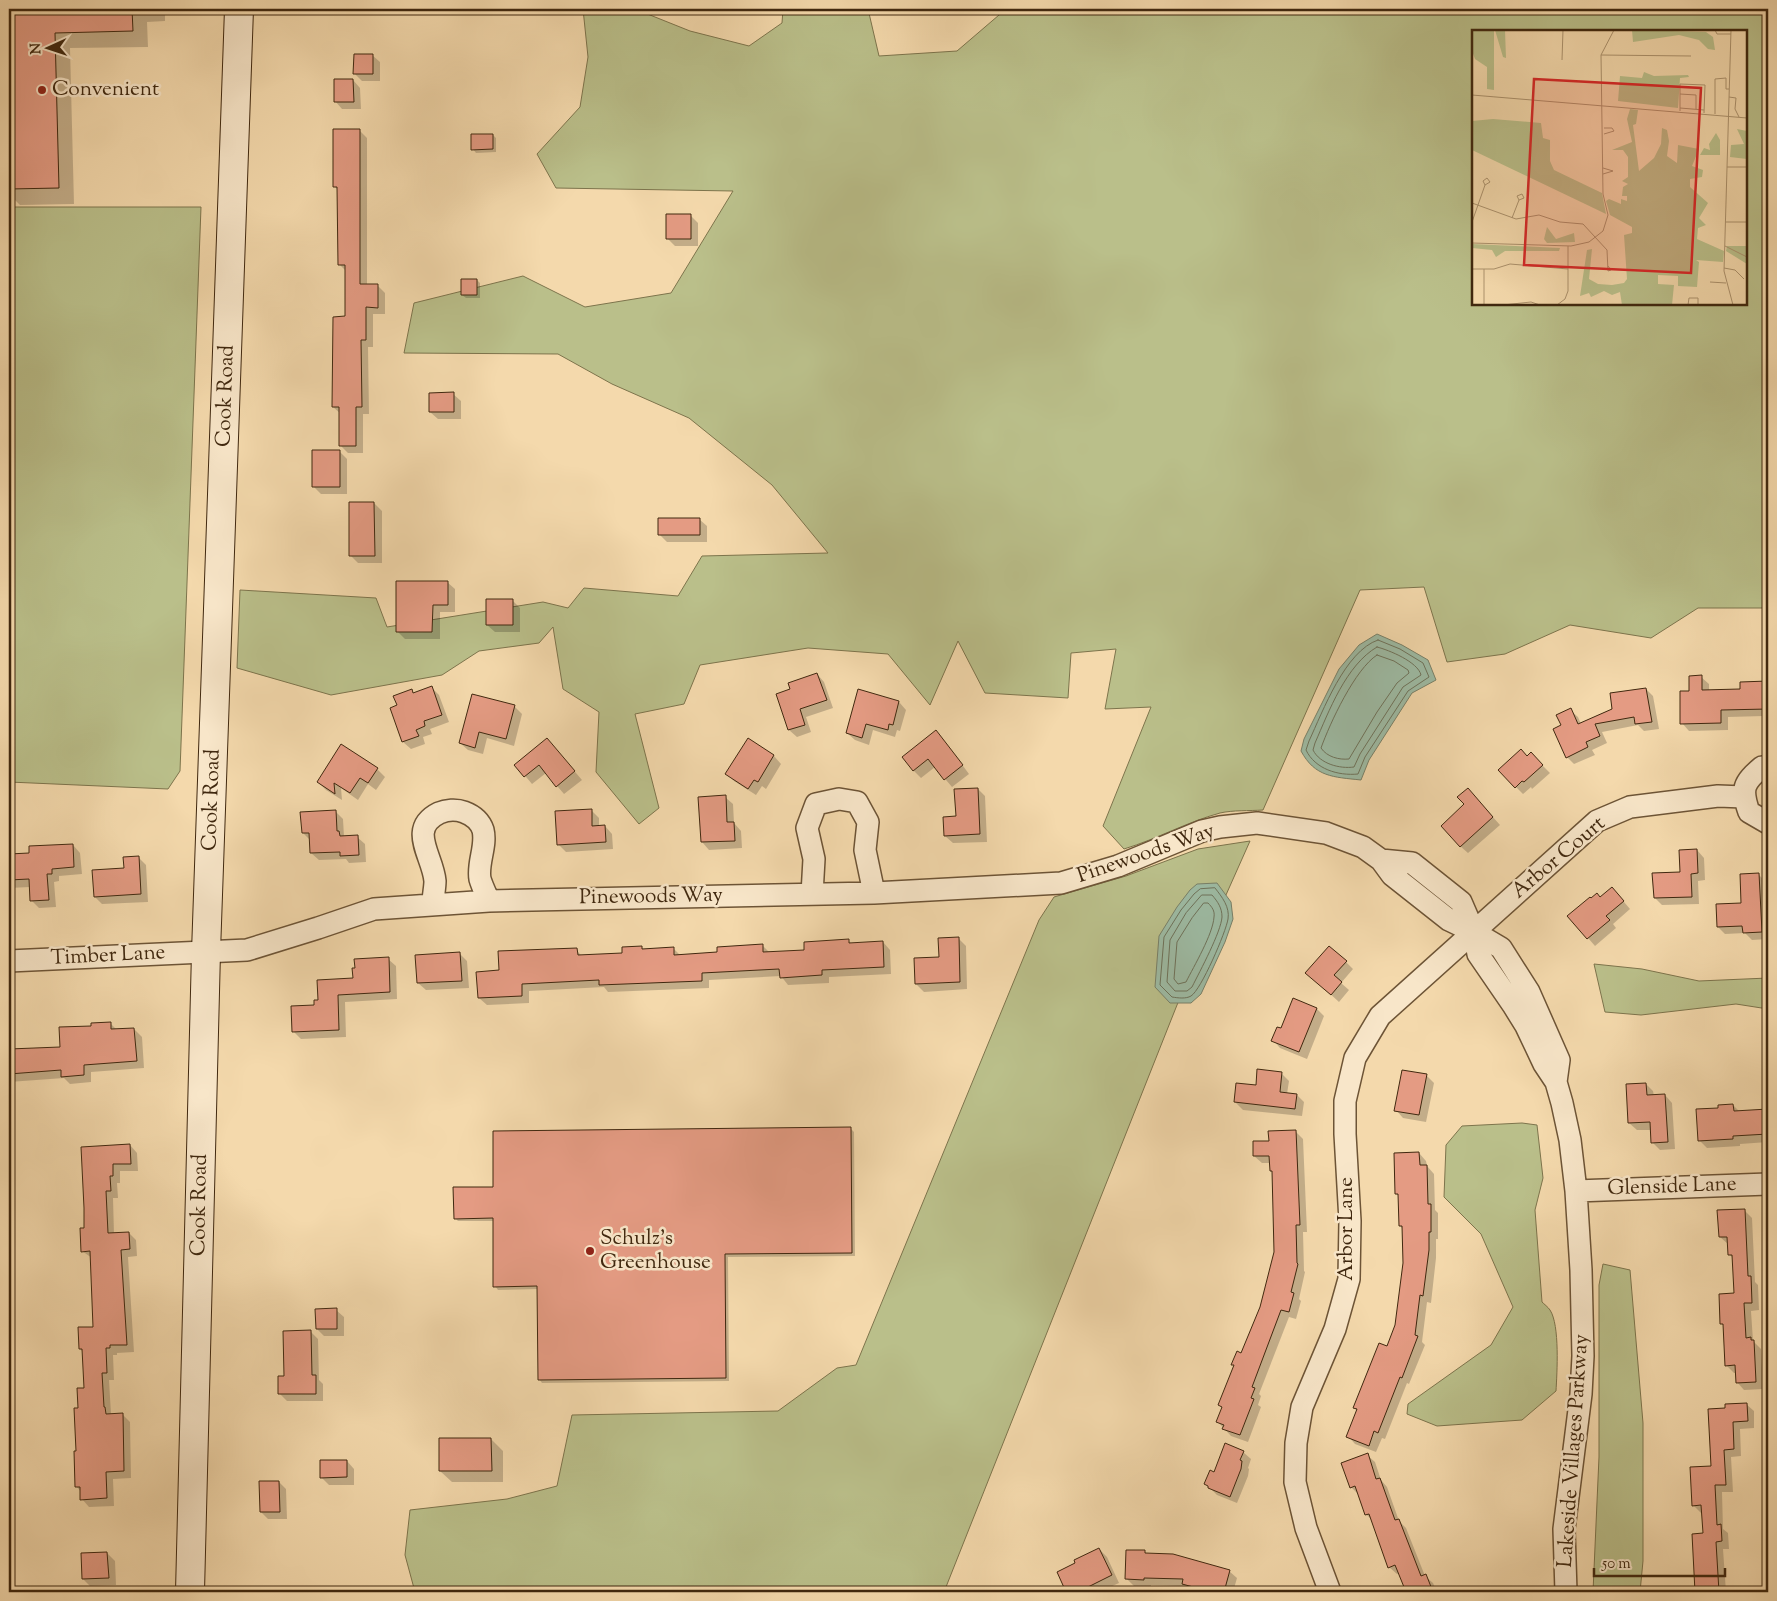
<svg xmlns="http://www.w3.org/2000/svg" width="1777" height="1601" font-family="'Sorts Mill Goudy',serif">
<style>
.green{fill:#babf8a;stroke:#7d744c;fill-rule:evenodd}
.water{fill:#9dbba4;stroke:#788068}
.shadow{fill:#0003}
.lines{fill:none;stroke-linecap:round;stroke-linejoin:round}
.shore{stroke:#6e725a;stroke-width:1}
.building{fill:#e49b83;stroke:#40280f}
.street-casing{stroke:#6d5436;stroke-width:24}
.secondary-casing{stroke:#40280f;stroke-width:30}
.street{stroke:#f8e6c9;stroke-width:21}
.secondary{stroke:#f8e6c9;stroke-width:28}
.poi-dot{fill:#8f2418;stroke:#f8e6c9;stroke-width:2}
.labels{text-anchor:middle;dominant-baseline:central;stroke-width:5;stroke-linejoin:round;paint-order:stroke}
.poi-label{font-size:21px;fill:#40280f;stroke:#f8e6c9;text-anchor:start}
.street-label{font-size:21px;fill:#40280f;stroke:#f8e6c9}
.inset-road{fill:none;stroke:#ac926d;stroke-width:1}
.view{fill:#d62828;fill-opacity:0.15;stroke:#d62828;stroke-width:2.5}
.inset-edge{fill:none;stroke:#40280f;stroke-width:2.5}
</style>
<rect width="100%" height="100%" fill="#f4d9ac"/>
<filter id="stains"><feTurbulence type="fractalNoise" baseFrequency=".004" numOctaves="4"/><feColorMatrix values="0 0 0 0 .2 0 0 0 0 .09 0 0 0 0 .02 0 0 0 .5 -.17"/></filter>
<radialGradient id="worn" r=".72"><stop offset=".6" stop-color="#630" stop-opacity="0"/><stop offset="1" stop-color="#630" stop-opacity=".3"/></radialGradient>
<path class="green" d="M583,9H635L690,31L749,46L782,23L783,9H868L879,56L957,51L1006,9H1768V608H1698L1651,638L1570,625L1505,654L1447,662L1424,587L1360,590L1263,810C1249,811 1233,810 1220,813C1187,822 1157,839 1124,849L1103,826L1151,707L1105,709L1116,649L1071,653L1068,698L985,693L958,641L930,705L888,654L808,648L700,665L684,704L635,714L659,808L639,824L596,772L599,712L563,689L553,627L539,643L479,651L442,675L331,695L237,668L240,590L376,598L387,627L543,602L568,608L584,588L678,596L702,556L828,553L772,485L689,418L612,384L558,354L404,353L414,303L523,276L585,307L671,293L733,191L556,188L537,154L580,107L588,57ZM1473,31H1746V304H1473Z
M9,207H201L180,771L168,789L9,782Z
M1250,841L1177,1005L944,1592H415L405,1555L410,1510L507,1499L557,1486L572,1415L778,1411L837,1368L856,1365L1039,920L1054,897L1126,876L1198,849Z
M1594,964L1642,969L1699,981L1768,978V1009L1736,1004L1641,1015L1605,1012Z
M1522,1123L1537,1125L1543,1178L1535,1210L1542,1302C1544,1304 1548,1307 1550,1310C1560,1325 1557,1373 1556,1391L1522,1420L1437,1426L1407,1414L1408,1404L1491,1345L1513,1307L1481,1234L1444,1197L1446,1145L1462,1126Z
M1603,1264L1630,1270L1643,1423V1561L1640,1592H1593L1599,1457V1285Z"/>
<path class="water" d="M1377,634L1402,645L1428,660L1436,680L1412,693L1369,760L1361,780C1333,777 1315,777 1301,751L1304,739L1339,669L1359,645Z
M1217,883L1231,902L1233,919L1225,942L1201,994L1191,1003H1170L1155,987L1159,936L1177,907L1190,890L1197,884Z"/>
<path class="shadow" d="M9,9H165V21L147,22L148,47L70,48L74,204L20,205L9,194Z
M438,9H475V10H439Z
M500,9H522V12H503Z
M372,55L380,62V81H362L355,74Z
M353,80L360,88L361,109H342L335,101Z
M359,130L367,138V285H377L385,293V314H373V347H368L369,414H363V453H348L341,446V414L333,407L346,318V271L339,264L338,190L335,187Z
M493,135L496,138V152L476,153L473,149Z
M690,215L698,223V246H675L668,239Z
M477,280L480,283V298H466L462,295Z
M453,394L461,401V419H438L430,412Z
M339,451L347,459V494H321L314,487Z
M374,503L382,511V563H358L350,555Z
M699,519L707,526V542H667L660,535Z
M447,582L455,589V612H440V639H405L398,632Z
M512,600L520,608V632H495L487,625Z
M817,674L824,682L833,708L806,717L811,732L797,737L789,730L777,695L792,690Z
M1701,677L1709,684V691L1741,690V683L1768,682V721L1764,716L1728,717V730L1689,731L1682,723Z
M431,687L439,695L449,722L430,729L432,734L423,737L425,744L411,749L403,742L392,709L398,706L411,691L414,694Z
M1646,689L1653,696L1659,729L1644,731L1638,725L1602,732L1607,743L1592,750L1595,755L1574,764L1567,757L1562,725L1570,710L1578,717L1581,724L1614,710Z
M859,691L899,702L906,710L900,731L897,730L895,737L873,730L869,745L855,740L847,733Z
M514,706L522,714L514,746L487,738L483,754L468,750L460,743Z
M547,739L582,780L564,794L546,773L532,784L516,765Z
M943,739L969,774L952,787L935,767L921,778L913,770Z
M748,740L774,756L781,764L766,789L762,786L756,795L734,781L727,774Z
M1538,761L1550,773L1532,789L1531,787L1523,794L1516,787Z
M377,769L385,777L376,790L368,784L358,800L341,788L342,800L326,790L318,782Z
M978,789L985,796L987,842L953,843L945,836Z
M725,797L733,804L734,823L741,831L742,848L709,850L702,842Z
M1475,797L1500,825L1468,853L1460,846Z
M591,810L599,818V827L605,826L612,834L613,849L566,852L558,844Z
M335,811L343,819L344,837H357L365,844L366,862L349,863L346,859L319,860L311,853L310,840L303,833Z
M73,845L80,853L82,874L59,876V881L54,882L56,907L39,908L31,900L30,887L9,888V855L30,854Z
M1697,850L1704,858L1705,880L1698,881L1699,904L1662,905L1655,898L1681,873Z
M138,857L146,865L148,902L102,904L95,897Z
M1758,874L1766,882V887H1768V939L1752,940L1745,933L1725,934L1718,927L1742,904Z
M1619,896L1630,909L1613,924L1616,928L1595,946L1569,916L1601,899Z
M958,938L966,946L967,989L924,992L916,984Z
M849,941L852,944L883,942L890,950L891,974L829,977V983L788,985L781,976L709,980V988L608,992L604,987L529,991V1003L487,1005L479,998L500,972L576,950L582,956L624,954L641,947L644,950L673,948L680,955L719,953L762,945L770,953L806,951Z
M460,954L467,961L469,988L426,990L418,983Z
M388,959L396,966L397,999L345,1002L346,1037L301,1039L294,1032L319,1001Z
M1346,962L1353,969L1341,983L1349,990L1339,1002L1315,980Z
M1294,999L1317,1009L1324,1016L1307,1059L1280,1048L1273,1040L1281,1030Z
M110,1023L117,1030L134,1029L142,1037L144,1068L91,1072V1082L70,1084L64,1078L9,1082V1050L61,1048L92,1027Z
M1281,1073L1289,1081L1287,1094L1297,1095L1304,1102L1302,1116L1243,1110L1235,1102L1257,1086Z
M1426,1075L1434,1083L1426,1122L1403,1118L1396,1110Z
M1646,1084L1653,1091L1654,1096L1665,1095L1672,1103L1675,1149L1660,1150L1652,1142V1130H1637L1629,1123Z
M1733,1105L1740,1112L1768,1110V1142L1740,1144V1146L1707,1148L1699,1140L1720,1109Z
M850,1128L854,1132L855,1256L728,1257L729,1381L542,1383L539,1379V1289L498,1290L495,1286L494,1221H458L455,1218L494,1188Z
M1295,1131L1303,1139L1307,1232H1303L1304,1271L1305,1272L1299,1299L1301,1301L1296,1319L1289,1317L1259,1394L1261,1396L1258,1405L1261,1407L1248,1442L1231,1436L1217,1421L1222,1408L1219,1405L1235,1366L1233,1364L1242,1354L1261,1307L1275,1252L1273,1173L1271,1171V1163H1262L1254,1156L1270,1142Z
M130,1145L137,1153L138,1171H120V1183H117L118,1198H113L114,1234L129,1233L136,1240L137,1256L128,1257L134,1352L117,1353V1355H113L114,1380H109L111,1414H122L130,1422L131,1478L113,1479L114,1506L89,1507L82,1499L81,1492L77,1487L79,1410L85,1389L83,1352L80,1349L95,1328L92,1258L82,1251L85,1229L82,1148Z
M1419,1153L1426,1161L1427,1166L1434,1174L1435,1210L1438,1213V1239H1436V1258L1431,1303L1427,1302L1422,1342L1425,1345L1409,1384L1407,1383L1385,1439L1382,1438L1376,1452L1355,1444L1348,1436L1357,1411L1355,1408L1387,1348L1396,1326L1404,1263L1403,1229L1400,1226V1197L1396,1194Z
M1744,1210L1752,1218L1755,1282L1758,1285L1759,1310L1751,1311L1753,1341L1761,1349L1763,1389L1744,1390L1737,1382L1736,1373H1734L1726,1365L1724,1326L1722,1324L1736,1294L1734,1259L1729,1254L1728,1244L1720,1237Z
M336,1310L344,1317V1336H324L317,1329Z
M311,1332L318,1339L319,1380L323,1384V1401H287L280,1394L285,1377Z
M1746,1404L1754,1411V1428L1740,1429L1741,1456L1731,1457L1733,1492H1722L1723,1529L1728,1533L1729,1549H1723L1726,1592H1691L1696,1591L1704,1534L1703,1512L1701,1513L1693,1505L1712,1467L1726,1409Z
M491,1439L503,1451V1482H452L440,1471Z
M1243,1452L1251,1459L1248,1468L1249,1469L1248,1476L1237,1503L1217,1495L1206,1484L1215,1474Z
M1367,1455L1375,1462L1381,1480L1387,1487L1399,1521L1406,1528L1425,1576L1433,1583L1437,1592H1407L1400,1573L1397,1574L1389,1567L1372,1520L1366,1514L1359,1495L1351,1487Z
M347,1461L354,1469V1485H329L321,1477Z
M279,1482L286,1489L287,1519H268L261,1512Z
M1099,1549L1107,1557L1119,1583L1099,1592H1067L1058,1573Z
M1145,1552L1148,1555L1229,1571L1237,1578L1233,1592H1194L1191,1591L1186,1586L1151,1585V1587L1134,1586L1127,1579Z
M107,1553L115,1561L116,1585L90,1586L83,1579Z
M347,1587H370L375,1592H347Z"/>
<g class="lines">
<path class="shore" d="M1378,640L1400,649L1423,663L1429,677L1408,691L1365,757L1358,774C1338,776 1315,769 1306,750L1309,741C1323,711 1345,651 1378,640Z
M1377,647C1389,650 1418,662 1421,675L1403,687L1360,754L1354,767C1340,769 1320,764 1313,750L1315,743C1329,711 1346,665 1377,647Z
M1377,655L1394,661L1408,670L1409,673L1397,683L1377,712L1349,759C1339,760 1327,757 1321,748C1330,723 1355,669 1377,655Z
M1215,888C1222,897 1230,907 1228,919C1226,932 1201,990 1191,996C1186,999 1178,998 1172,997L1160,985L1164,937L1181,910L1194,894L1200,889Z
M1202,895H1212C1218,902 1222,908 1222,917C1221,932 1200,971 1192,987L1187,991H1175L1167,982L1170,940L1186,913Z
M1204,903H1208C1212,907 1215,911 1214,917C1213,934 1194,966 1186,982L1178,984L1174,979L1177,942L1192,918Z"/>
</g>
<path class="building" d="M9,9H132L133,31L55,33L59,188L9,189Z
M354,54H373V74H353Z
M334,79H353L354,102H334Z
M333,129H360V284H378V308L366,307V340H361L362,407H356V446H339V407H332L333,317L345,316V265H338L337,187H333Z
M471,134H493V149L471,150Z
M666,214H691V239H666Z
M461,279H477V295H461Z
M454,392V412H429V393Z
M312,450H340V487H312Z
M349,502H374L375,556H349Z
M658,518H700V535H658Z
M396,581H448V605H433L432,632H396Z
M486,599H513V625H486Z
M817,673L827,700L800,709L805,725L788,730L776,694L790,689L788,683Z
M1702,675V690L1740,689V682L1768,681V709L1721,710V723L1680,724V691H1689V676Z
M432,686L442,715L424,721L425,726L416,730L419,736L402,742L390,708L397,705L393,696L412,689L413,693Z
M1646,688L1652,722L1635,724L1634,717L1595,724L1600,736L1586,742L1588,747L1566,758L1553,729L1561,725L1556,715L1571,708L1578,724L1612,709L1610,693Z
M858,689L899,701L893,725L889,724L888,730L866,724L862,738L846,733Z
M472,694L515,705L506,739L479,732L475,748L459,743Z
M936,730L963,765L944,780L928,759L913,771L902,757Z
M547,738L575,771L556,787L539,765L524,777L514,765Z
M748,738L774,755L758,782L754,780L748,789L725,774Z
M341,744L378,768L368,783L360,778L350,793L334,783L335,794L317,782Z
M1521,749L1527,756L1531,752L1543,765L1524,782L1522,781L1515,788L1498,770Z
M978,788L980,834L944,836L943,817L956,816L954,789Z
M1468,788L1493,817L1460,847L1441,826L1464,804L1457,797Z
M726,795L727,822H734L735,841L701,842L698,797Z
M592,809V826L605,825L606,842L557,845L555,811Z
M336,810L337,831H339L340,836L358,835L359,855L340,856V852L310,853L309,833H302L300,812Z
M73,844L74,867L52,869V874H47L49,900L30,901L29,879L9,880V854L29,853V846Z
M1697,849L1698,873L1691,874L1692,897L1654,898L1652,873L1680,872L1679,850Z
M139,856L141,894L94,897L92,870L124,868L123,857Z
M1759,873L1762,932L1743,933L1742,926L1717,927L1716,904L1741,903L1740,874Z
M1612,887L1624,901L1606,916L1610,920L1587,939L1567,916L1590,897L1591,898L1597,893L1600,897Z
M959,937L960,982L915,984L914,958L939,957L938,938Z
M849,939V943L883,941L884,967L822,970V975L780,978L779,969L702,973V981L599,985V980L522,984V996L478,998L476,972L499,970L498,951L577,948L578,955L622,953V947L642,946V949L674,947V955L717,952V947L763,944V952L804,950V942Z
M1329,946L1347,961L1334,975L1342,982L1331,995L1305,973Z
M460,952L462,981L417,983L415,955Z
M389,957L390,992L338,995L339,1030L292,1032L291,1006L314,1005V1000H318L317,980L353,978L352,968H355L354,959Z
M1293,998L1317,1008L1299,1052L1271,1041L1277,1027L1281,1028Z
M111,1022V1029L134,1028L137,1061L84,1065V1075L61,1077V1070L9,1074V1049L60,1047L59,1027L91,1026V1023Z
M1257,1069L1282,1072L1280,1092L1297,1094L1295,1109L1234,1102L1236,1083L1256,1085Z
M1402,1070L1427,1074L1419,1115L1394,1111Z
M1646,1083L1647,1095L1665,1094L1668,1142L1651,1143L1650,1122L1628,1123L1626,1084Z
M1733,1104L1734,1111L1768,1109V1134L1733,1136V1139L1698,1141L1696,1109L1718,1108V1105Z
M851,1127L852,1253L725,1254L726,1378L538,1380L537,1286L493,1287V1218L454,1219L453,1187H493V1131Z
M1296,1130L1300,1225H1296L1297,1263L1298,1264L1291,1292L1294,1293L1289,1312L1281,1310L1252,1387L1255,1388L1251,1398L1254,1399L1240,1435L1222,1429L1224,1425L1216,1422L1222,1407L1218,1405L1234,1365H1231L1237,1351L1241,1353L1260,1307L1274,1252L1272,1171H1270L1269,1156H1253V1141H1269L1268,1131Z
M130,1144L131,1164H113V1176H110L111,1191H106L108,1233L129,1232L130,1249L121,1250L127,1345H110V1348H106L107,1373H102L104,1407H105L106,1414L123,1413L124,1471L106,1472L107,1498L80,1500V1487H75L74,1451H76L74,1408H78L77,1388H84L82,1349H79L78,1327H93L90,1251L81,1252L80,1228H84V1208L81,1147Z
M1419,1152L1420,1165H1427L1428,1204H1431V1232H1429V1250L1423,1296L1420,1295L1415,1335L1418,1336L1402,1378L1400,1377L1378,1433L1374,1431L1369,1446L1346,1437L1357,1409L1353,1408L1379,1343L1387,1346L1395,1325L1403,1263L1402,1226H1399L1398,1194H1395L1394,1153Z
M1745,1209L1748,1276H1751L1752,1303H1744L1746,1338L1751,1337V1340H1754L1756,1382L1736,1383L1735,1365L1725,1366L1723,1324H1720L1719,1294L1734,1293L1732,1255H1728L1727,1237H1719L1717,1210Z
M337,1308V1329H316L315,1309Z
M311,1330L312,1375H316V1394H278V1376H284L283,1331Z
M1747,1403L1748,1421L1733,1422L1734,1449L1724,1450L1726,1485H1715L1717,1525L1721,1524L1722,1541L1716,1542L1719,1592H1695L1692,1534L1703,1533L1701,1505L1692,1506L1690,1467L1711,1466L1708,1409L1725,1408V1404Z
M439,1438H491L492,1471H439Z
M1225,1443L1244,1451L1240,1460L1242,1461L1241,1469L1230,1497L1208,1488V1486L1204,1484L1210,1470L1214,1472Z
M1368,1453L1376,1479L1380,1478L1395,1520L1399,1519L1421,1576L1426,1574L1433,1592H1406L1395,1565L1388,1568L1369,1514L1365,1515L1355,1486L1350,1488L1341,1463Z
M320,1460H347V1477L320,1478Z
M259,1481H279L280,1512H260Z
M1099,1548L1112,1575L1088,1587L1090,1592H1066L1057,1572L1075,1563L1074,1560Z
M1126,1550H1145V1553L1173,1554L1230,1570L1224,1592H1212L1182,1584L1183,1579L1144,1578V1580L1125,1579Z
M107,1552L109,1578L82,1579L81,1553Z"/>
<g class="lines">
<defs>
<path id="street" d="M1768,767H1762C1743,783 1741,789 1749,812L1768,823
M1381,860L1412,863L1461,902L1474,932L1478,954L1513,1005L1526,1026L1544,1064L1556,1082L1562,1103L1570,1140L1576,1191L1581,1270L1583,1356L1581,1394L1564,1529L1566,1592
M812,894L814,859L807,828L816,804L839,799L857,802L868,822L865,850L874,893
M433,903C433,896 435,888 435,881C433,856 407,829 439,813C446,810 456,809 464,812C472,815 480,821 483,830C487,846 477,863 480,879C482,886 486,894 489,901
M9,961L247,950L318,928L374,909L489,901L874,893L1061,883L1118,866L1202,831L1220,827L1257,823L1326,833L1363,847L1381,860L1392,875L1449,920L1474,932L1501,948L1529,992L1559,1060L1556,1082
M1576,1191L1768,1184
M1330,1592L1306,1528L1295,1482L1296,1443L1302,1407L1335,1329L1349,1279L1350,1221L1345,1134V1101L1355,1058L1380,1016L1597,821L1630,807L1718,796L1744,797"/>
<path id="secondary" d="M190,1592L206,952L239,9"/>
</defs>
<use href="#street" class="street-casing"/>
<use href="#secondary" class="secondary-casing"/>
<use href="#street" class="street"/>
<use href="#secondary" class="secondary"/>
</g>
<g class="poi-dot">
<circle cx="42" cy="90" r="5"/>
<circle cx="590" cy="1251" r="5"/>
</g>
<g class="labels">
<g class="poi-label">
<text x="52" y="90">Convenient</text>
<text x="600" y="1239">Schulz's<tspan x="600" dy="24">Greenhouse</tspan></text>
</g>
<g class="street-label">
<text transform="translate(226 396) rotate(-88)">Cook Road</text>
<text transform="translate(212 800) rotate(-88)">Cook Road</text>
<text transform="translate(1146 854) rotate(-19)">Pinewoods Way</text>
<text transform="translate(1559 858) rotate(-40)">Arbor Court</text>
<text transform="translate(651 897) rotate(-1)">Pinewoods Way</text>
<text transform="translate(108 956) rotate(-3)">Timber Lane</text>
<text transform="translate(1672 1187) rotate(-2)">Glenside Lane</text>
<text transform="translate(200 1205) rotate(-89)">Cook Road</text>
<text transform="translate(1347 1229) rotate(-90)">Arbor Lane</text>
<text transform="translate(1574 1451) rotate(-86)">Lakeside Villages Parkway</text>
</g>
</g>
<g transform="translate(1472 30)">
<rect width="275" height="275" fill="#f4d9ac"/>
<path d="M0,0H22V60L15,59V37L3,29L0,21ZM23,0H33L34,28L31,27ZM160,0L234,2L241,7L243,20L236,19L227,10L207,5L161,12ZM172,42L182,46L216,45L217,47L208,48L206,78L146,71L148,46L170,48ZM158,79L166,80L164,94L161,95L167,141L182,128L189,114L190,98L195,100L197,111L195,126L205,133L206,115L227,119L220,136L231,140L230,147L218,149V157L236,173L227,188L234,195L226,198L225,209L252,221L251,232L224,230L227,232L225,257L206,256V246L186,245V254L202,255L200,275H150L148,262L140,265L132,261L119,267L117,263L108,266L115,220L120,219L117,249L126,254L140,255L152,253L155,249L152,205L160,203V197L138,185L134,171L137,169L149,174V169L155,171V166H150L151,157L156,154L150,151L156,147V127L151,120H140L160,112L155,89ZM21,89L69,93L71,108L78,110V131L82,140L130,163L134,184L0,120V91ZM265,99L275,101V129L258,127L259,115L272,114ZM244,103L248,110V125H228L232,118L238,120L237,114ZM75,197L84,209L102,203L103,212L75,213L72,209ZM0,214L68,217L88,218L87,221H33L24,227L20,220L0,218ZM255,216H275V234L254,221Z" fill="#babf8a"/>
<path class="inset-road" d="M243,0L245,4H259M259,0L252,241L261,275M129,25L219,26M90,30L91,0M208,64L224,65V79M0,65L275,88M257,67L264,68L263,79L267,87M208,78L232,80M208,81V54L233,55L232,83M243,84V49L254,48V59H257M132,98H140L142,101L132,104M255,137H275M131,144L141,141L131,138M0,173L44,189L67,185L88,192L111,194L135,220L136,241L139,240L136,236M40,188L47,170L52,168L50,164L45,166L47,170M0,192L13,155L11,151L15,148L18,152L13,155M254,192H275M0,213L99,216L117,212L131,201L136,185L131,164L129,25L142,0M253,216L275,227M252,238L263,240L272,249M0,239H22L38,234L96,239M238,252L254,253M12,275V239M31,275L59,272L68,275M85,275L93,269L96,261V216M216,275L217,268H226V275"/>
<path class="view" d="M62,49L229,58L219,243L52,235Z"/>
<rect width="275" height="275" class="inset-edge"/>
</g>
<rect width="1777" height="1601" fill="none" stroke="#f4d9ac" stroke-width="30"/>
<rect x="10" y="10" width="1757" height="1581" fill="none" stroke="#40280f" stroke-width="2.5"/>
<rect x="15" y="15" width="1747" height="1571" fill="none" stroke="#40280f"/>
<g transform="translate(48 48) rotate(267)" stroke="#f8e6c9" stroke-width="4" paint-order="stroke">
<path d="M0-4L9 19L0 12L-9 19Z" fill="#40280f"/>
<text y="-8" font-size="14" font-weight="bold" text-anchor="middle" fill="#40280f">N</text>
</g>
<path d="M1594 1568v8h131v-8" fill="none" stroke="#40280f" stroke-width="2.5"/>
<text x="1602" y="1568" font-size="15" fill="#40280f" stroke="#f8e6c9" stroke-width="4" paint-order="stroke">50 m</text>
<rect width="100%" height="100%" filter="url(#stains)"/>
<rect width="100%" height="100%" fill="url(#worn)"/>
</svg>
